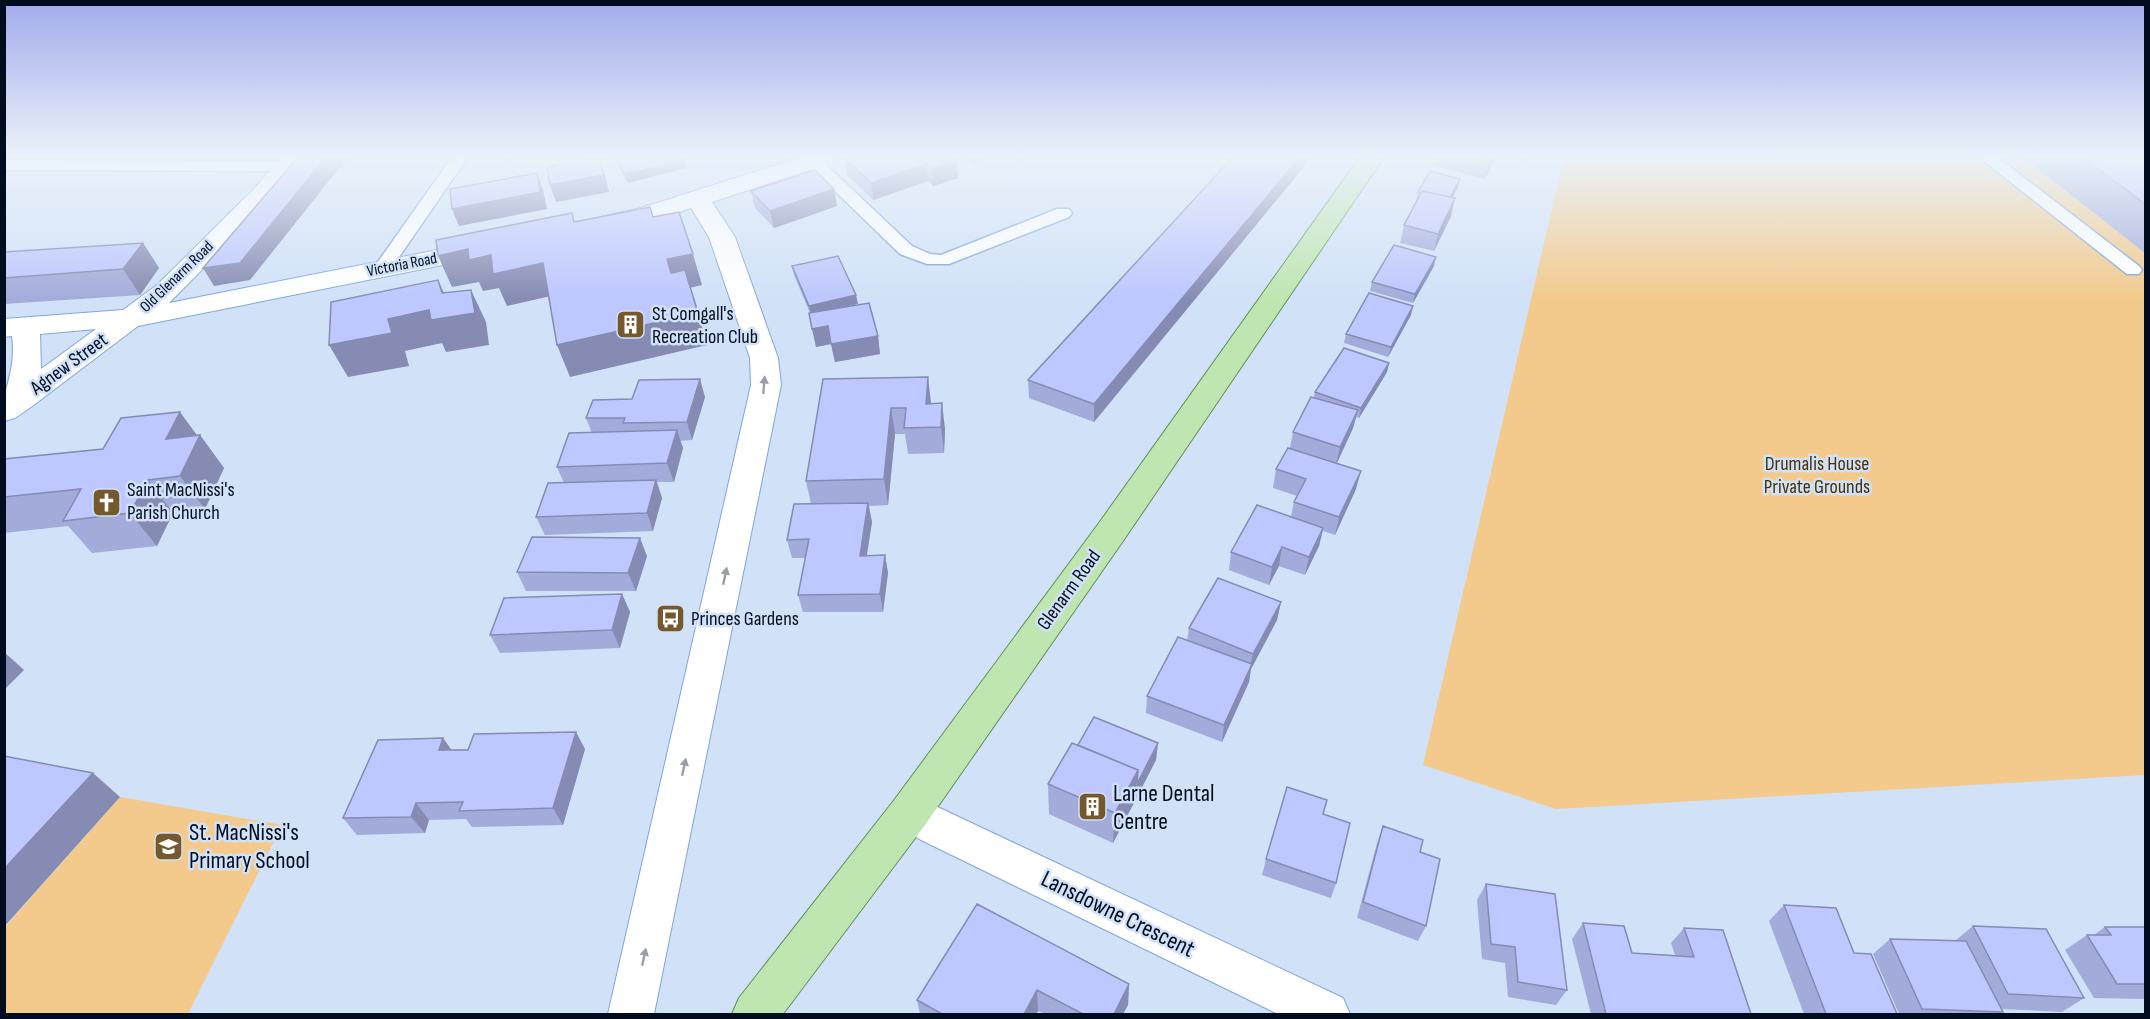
<svg xmlns="http://www.w3.org/2000/svg" width="2150" height="1019" font-family="'Sofia Sans Condensed',sans-serif">
<style>
.green{fill:#f3ca8b}
.lines{fill:none;stroke-linecap:round;stroke-linejoin:round}
.lane-casing{stroke:#81a6db;stroke-width:3}
.street-casing{stroke:#81a6db;stroke-width:2}
.secondary-casing{stroke:#81a6db;stroke-width:2}
.primary-casing{stroke:#618f5b;stroke-width:2}
.lane{fill:#fff;fill-rule:evenodd}
.street{fill:#fff;fill-rule:evenodd}
.secondary{fill:#fff;fill-rule:evenodd}
.primary{fill:#bfe6b0;fill-rule:evenodd}
.wall{fill:#a3abda}
.shaded-wall{fill:#858bb2}
.building{fill:#bec7fe;stroke:#858bb2;stroke-width:1.5}
.oneway{fill:#9a9ea5}
.labels{text-anchor:middle;dominant-baseline:central;stroke-width:5;stroke-linejoin:round;paint-order:stroke}
.far-street-label{font-size:16px;fill:#020c1f;stroke:#d1e1f7}
.poi-label{font-size:20px;fill:#020c1f;stroke:#d1e1f7;text-anchor:start}
.street-label{font-size:20px;fill:#020c1f;stroke:#d1e1f7}
.park-label{font-size:20px;fill:#473005;stroke:#d1e1f7}
.near-poi-label{font-size:24px;fill:#020c1f;stroke:#d1e1f7;text-anchor:start}
.near-street-label{font-size:24px;fill:#020c1f;stroke:#d1e1f7}
</style>
<rect width="100%" height="100%" fill="#d1e1f7"/>
<path class="green" d="M1564,157H2145V775L1556,809L1423,765Z
M120,797L282,825L188,1014H5V927Z"/>
<g class="lines">
<defs>
<path id="lane" d="M452,157H468L388,273H376L373,269Z
M1979,157H1997L2139,266L2142,270L2139,274H2127Z
M807,158H819L912,246L930,254L941,255L1057,209H1069L1072,213L1069,217L949,264H927L900,254L807,164L805,161Z
M4,160L286,161L294,166L286,171L4,170Z"/>
<path id="street" d="M910,794L1343,998L1350,1014H1278L921,840L895,825L889,812L895,799Z"/>
<path id="secondary" d="M282,157H307L271,200L169,303L483,241L492,243L496,249L492,255L483,257L138,326L31,407L15,418L4,421C4,414 3,404 4,397C10,377 15,358 12,336L4,337V319L123,310L157,285L253,190ZM96,329L41,369L40,334Z
M802,157H838L834,162L712,202L735,237L778,358L781,385L654,1014H608L751,385L750,358L709,237L691,208C667,216 626,234 601,227L597,222L601,217L641,208Z"/>
<path id="primary" d="M1360,157H1384L1123,541L925,825L783,1014H732L739,998L895,799L1099,523Z"/>
</defs>
<use href="#lane" class="lane-casing"/>
<use href="#street" class="street-casing"/>
<use href="#secondary" class="secondary-casing"/>
<use href="#primary" class="primary-casing"/>
<use href="#lane" class="lane"/>
<use href="#street" class="street"/>
<use href="#secondary" class="secondary"/>
<use href="#primary" class="primary"/>
</g>
<path class="wall" d="M963,157H991L972,164Z
M1233,157H1312L1094,422L1029,398L1028,380Z
M1436,157H1496L1485,179L1434,166Z
M2023,157H2145V253Z
M616,158L686,168L628,183L619,167Z
M844,158L956,161L958,178L933,186L928,181L873,200L847,175Z
M1458,187L1452,198L1451,216L1434,251L1400,243L1404,225L1416,201L1418,192Z
M751,191L837,206L774,228L755,208Z
M143,243L159,268L140,295L4,304V252Z
M792,266L858,304L846,307L878,336L880,354L835,362L831,344L816,347L810,313L794,275Z
M1434,266L1413,303L1370,291L1372,282Z
M1411,315L1388,357L1344,343L1346,334Z
M1389,363L1387,372L1359,418L1356,417L1353,428L1337,463L1356,489L1335,535L1323,531L1319,546L1305,575L1279,566L1269,585L1229,570L1231,552L1291,517L1294,502L1297,496L1273,488L1276,469L1290,448L1293,432L1314,397L1315,392Z
M823,379L931,404L945,429L944,453L908,454L905,434H895L888,505L869,506L872,522L866,556L885,555L888,573L883,612H803L798,595L806,558H792L787,540L811,504L806,481Z
M705,397L692,440L680,441L683,448L674,482H657L662,498L653,531L545,535L536,517L564,483L557,467L592,433L586,418Z
M200,435L224,468L205,509L173,513L157,546L92,553L68,526L4,533V459L103,449Z
M647,556L636,591H526L517,572Z
M622,594L630,612L620,648L500,653L490,635Z
M1281,602L1277,620L1251,669L1249,682L1222,742L1146,713L1147,696L1187,641L1189,628Z
M443,738L451,750L585,749L563,825L472,827L466,819L429,820L425,833L357,835L343,818Z
M1158,743L1156,760L1113,843L1049,814L1048,784L1078,745Z
M1383,826L1420,852L1426,926L1418,941L1357,918L1377,843Z
M1266,859L1336,883L1331,898L1262,875Z
M1486,884L1567,990L1556,1005L1508,997L1505,963L1482,959L1477,900Z
M977,904L1129,984L1128,1005L1123,1014H1046L1038,1011L1036,1014H920L917,1000Z
M1784,905L1854,953L1897,1014H1804L1769,921Z
M1583,923L1632,953L1675,955L1671,943L1684,928L1751,1014H1591L1572,939Z
M1973,926L2084,998L2062,1012L2001,1009L2003,1012L1999,1014H1899L1873,954L1890,939L1956,940Z
M2105,927H2145V999L2094,998L2065,950L2087,935H2094Z"/>
<path class="shaded-wall" d="M326,157H348L250,280L214,286L203,268Z
M600,157L605,174L609,192L556,202L550,185Z
M972,157H991L972,164Z
M1300,157H1312L1094,422V404Z
M1492,157H1496L1485,179L1489,162Z
M684,160L686,168L628,183L625,174Z
M956,161L958,178L933,186L932,169Z
M926,164L928,181L873,200L871,183Z
M537,173L543,190L547,209L459,226L452,209Z
M1460,179L1458,187L1447,209L1449,200Z
M834,189L837,206L774,228L770,211Z
M1455,198L1451,216L1434,251L1438,234Z
M143,243L159,268L140,295L123,269Z
M468,249L543,263L555,295L507,306L499,288L483,291L479,282L452,287L438,256Z
M693,254L702,285L676,291L667,259Z
M1436,257L1434,266L1413,303L1415,294Z
M438,280L453,312L471,290L486,322L489,345L446,352L442,343L405,351L409,366L348,377L329,345L388,319L429,310L442,293Z
M856,295L858,304L811,315L809,306Z
M1413,306L1411,315L1388,357L1391,347Z
M698,313L707,345L570,377L557,345Z
M828,326L831,344L816,347L812,329Z
M878,336L880,354L835,362L831,344Z
M1389,363L1387,372L1359,418L1361,408Z
M928,377L931,403L929,427L926,404Z
M700,379L705,397L692,440L687,422Z
M942,403L945,429L944,453L941,427Z
M891,408L895,434L888,505L884,479Z
M1358,410L1353,428L1336,465L1340,447Z
M180,412L199,438L200,435L224,468L205,509L180,476L166,439Z
M677,430L683,448L674,482L667,463Z
M1361,471L1356,489L1335,535L1339,517Z
M148,480L173,513L157,546L130,513Z
M656,480L662,498L653,531L647,513Z
M868,503L872,522L864,574L860,556Z
M1323,528L1319,546L1305,575L1309,557Z
M640,538L647,556L636,591L628,573Z
M1282,547L1279,566L1269,585L1272,567Z
M885,555L888,573L883,612L880,594Z
M622,594L630,612L620,648L612,630Z
M1281,602L1277,620L1251,669L1249,682L1222,742L1224,725L1250,667L1253,654Z
M4,652L24,670L4,690Z
M576,732L585,749L563,825L553,808Z
M443,738L455,755L439,750Z
M1158,743L1156,760L1135,801L1137,784Z
M1138,770L1135,801L1113,843L1115,813Z
M93,773L120,797L4,927V869Z
M416,803L429,820L425,833L411,817Z
M1129,984L1128,1005L1123,1014H1114Z
M1037,990L1038,1011L1036,1014H1024Z"/>
<path class="building" d="M298,157H326L240,263L203,268Z
M557,157H585V160L600,157L603,175L550,185L547,167L558,165Z
M620,157H682L684,160L625,174L616,158Z
M849,157H952L956,161L932,169L926,164L871,183L844,158Z
M1233,157H1300L1094,404L1028,380Z
M1469,157H1492L1489,162Z
M2083,157H2145V204Z
M815,170L834,189L770,211L751,191Z
M1430,171L1460,179L1450,197L1422,191L1421,193L1418,192Z
M537,173L540,192L452,209L450,189Z
M1422,191L1455,198L1438,234L1404,225Z
M650,207L653,217L679,212L693,254L667,259L671,273L685,270L698,313L557,345L543,263L493,274L491,255L469,260L468,249L438,256L436,240L572,213L574,222Z
M143,243L123,269L4,278V252Z
M1394,245L1436,257L1415,294L1372,282Z
M838,256L856,295L809,306L792,266Z
M438,280L442,293L471,290L475,313L431,320L429,310L388,319L392,333L329,345L331,302Z
M1369,293L1413,306L1391,347L1346,334Z
M869,303L878,336L831,344L828,326L812,329L809,313Z
M1344,348L1389,363L1361,408L1315,392Z
M928,377L926,404L942,403L941,427L904,428L906,408H891L884,479L806,481L823,379Z
M700,379L687,422L623,423L625,418H586L593,400L632,399L639,380Z
M1311,397L1358,410L1340,447L1293,432Z
M180,412L166,439L200,435L180,476L148,480L130,513L63,521L81,489L4,497V459L103,449L121,418Z
M677,430L667,463L557,467L569,433Z
M1288,448L1361,471L1339,517L1294,502L1306,479L1276,469Z
M656,480L647,513L536,517L548,483Z
M868,503L860,556L885,555L880,594L798,595L809,539L787,540L794,504Z
M1257,505L1323,528L1309,557L1282,547L1272,567L1231,552Z
M532,537L640,538L628,573L517,572Z
M1218,578L1281,602L1253,654L1189,628Z
M622,594L612,630L490,635L504,598Z
M1178,637L1252,664L1224,725L1147,696Z
M1094,717L1158,743L1137,784L1138,770L1078,745Z
M576,732L553,808L459,811L463,802L416,803L411,817L343,818L378,740L443,738L439,750H468L474,734Z
M1072,743L1138,770L1115,813L1048,784Z
M4,756L93,773L4,869Z
M1287,787L1327,800L1323,814L1350,823L1336,883L1266,859Z
M1383,826L1423,840L1420,852L1440,859L1426,926L1363,902Z
M1486,884L1555,894L1567,990L1518,982L1515,947L1491,944Z
M977,904L1129,984L1114,1014H1083L1037,990L1024,1014H942L917,1000Z
M1784,905L1836,908L1854,953L1871,954L1897,1014H1826Z
M1583,923L1624,926L1632,953L1694,957L1684,928L1723,930L1751,1014H1606Z
M1973,926L2046,929L2084,998L2008,994Z
M2105,927H2145V984H2117L2087,935H2111Z
M1890,939L1966,941L2003,1012L1922,1009Z"/>
<defs><path id="oneway-solid" d="M-6-.8H1V-3.2L6.5 0L1 3.2V.8H-6Z" transform="scale(1.5)"/></defs>
<g class="oneway">
<use href="#oneway-solid" transform="translate(764 385) rotate(-85)"/>
<use href="#oneway-solid" transform="translate(725 576) rotate(-78)"/>
<use href="#oneway-solid" transform="translate(684 767) rotate(-78)"/>
<use href="#oneway-solid" transform="translate(644 957) rotate(-78)"/>
</g>
<linearGradient id="sky" x2="0" y2="1"><stop stop-color="#a2abea"/><stop offset="0.52" stop-color="#eaf2fb"/><stop offset="1" stop-color="#eaf2fb" stop-opacity="0"/></linearGradient>
<rect width="2150" height="300" fill="url(#sky)"/>
<defs>
<symbol id="building-square" viewBox="-11 -11 22 22"><rect x="-9" y="-9" width="18" height="18" rx="4" fill="#75592c" stroke="#d1e1f7"/><path d="M-4-6H4V6H1V3H-1V6H-4ZM-2.5-4.3h1.7v1.8h-1.7ZM.8-4.3h1.7v1.8H.8ZM-2.5-1h1.7V.8h-1.7ZM.8-1h1.7V.8H.8Z" fill="#fff"/></symbol>
<symbol id="church-square" viewBox="-11 -11 22 22"><rect x="-9" y="-9" width="18" height="18" rx="4" fill="#75592c" stroke="#d1e1f7"/><path d="M-1.2-6h2.4v3.5h3.3v2.4h-3.3V6h-2.4V-.1h-3.3v-2.4h3.3Z" fill="#fff"/></symbol>
<symbol id="bus-square" viewBox="-11 -11 22 22"><rect x="-9" y="-9" width="18" height="18" rx="4" fill="#75592c" stroke="#d1e1f7"/><path d="M-5-6H5V4H4V6H2V4H-2V6H-4V4H-5ZM-3.5-4V0h7V-4ZM-3.5 1.2v1.5H-2V1.2ZM2 1.2v1.5H3.5V1.2Z" fill="#fff"/></symbol>
<symbol id="school-square" viewBox="-11 -11 22 22"><rect x="-9" y="-9" width="18" height="18" rx="4" fill="#75592c" stroke="#d1e1f7"/><path d="M0-5L7-2L0 1L-7-2ZM-4 1L0 2.5L4 1V4Q0 6-4 4Z" fill="#fff"/></symbol>
</defs>
<g fill-rule="evenodd">
<use href="#building-square" x="614" y="308" width="33" height="33"/>
<use href="#church-square" x="90" y="486" width="33" height="33"/>
<use href="#bus-square" x="654" y="602" width="33" height="33"/>
<use href="#building-square" x="1076" y="790" width="33" height="33"/>
<use href="#school-square" x="152" y="830" width="33" height="33"/>
</g>
<g class="labels">
<g class="far-street-label">
<text transform="translate(402 265) rotate(-11)">Victoria Road</text>
<text transform="translate(177 277) rotate(-44)">Old Glenarm Road</text>
</g>
<g class="poi-label">
<text x="652" y="314">St Comgall's<tspan x="652" dy="23">Recreation Club</tspan></text>
<text x="127" y="490">Saint MacNissi's<tspan x="127" dy="23">Parish Church</tspan></text>
<text x="691" y="619">Princes Gardens</text>
</g>
<g class="street-label">
<text transform="translate(69 364) rotate(-36)">Agnew Street</text>
<text transform="translate(1069 590) rotate(-54)">Glenarm Road</text>
</g>
<g class="park-label">
<text x="1817" y="464">Drumalis House<tspan x="1817" dy="23">Private Grounds</tspan></text>
</g>
<g class="near-poi-label">
<text x="1113" y="793">Larne Dental<tspan x="1113" dy="28">Centre</tspan></text>
<text x="189" y="832">St. MacNissi's<tspan x="189" dy="28">Primary School</tspan></text>
</g>
<g class="near-street-label">
<text transform="translate(1118 914) rotate(26)">Lansdowne Crescent</text>
</g>
</g>
<rect width="2150" height="1019" fill="none" stroke="#020c1f" stroke-width="12"/>
</svg>
